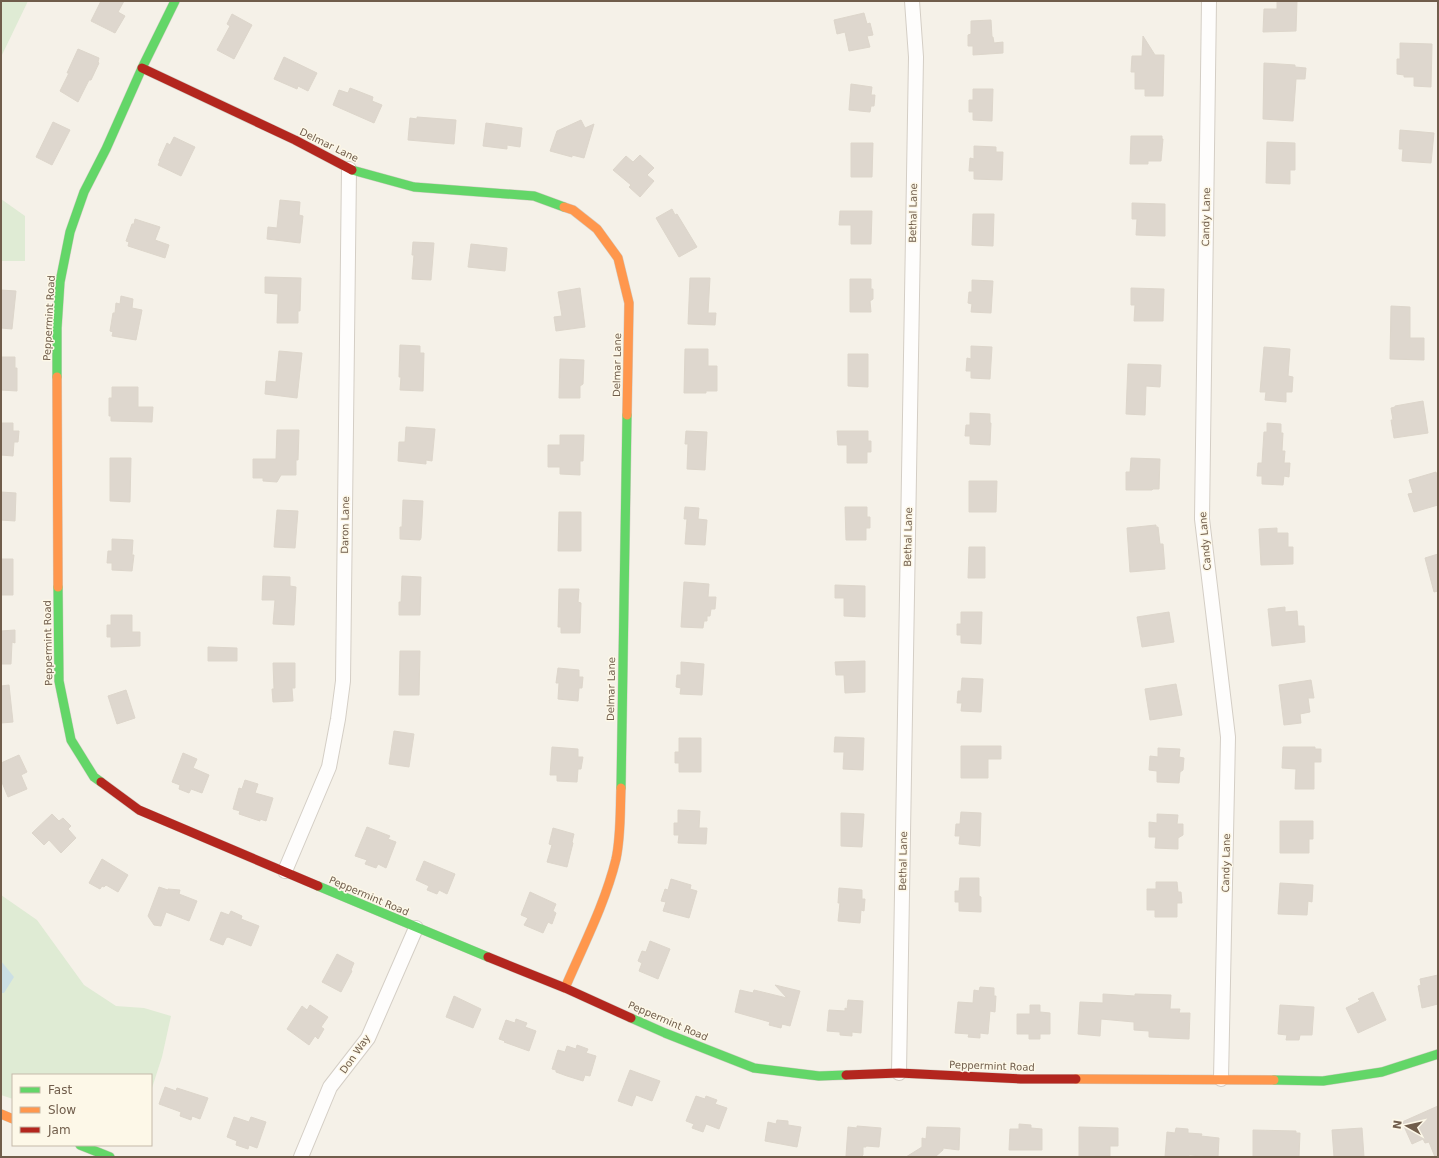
<svg xmlns="http://www.w3.org/2000/svg" width="1439" height="1158" font-family="'DejaVu Sans',sans-serif">
<style>
.green{fill:#dfebd4}
.water{fill:#cbdfe4}
.building{fill:#ded7ce;stroke:#ddd6cb}
.lines{fill:none;stroke-linecap:round;stroke-linejoin:round}
.street-casing{stroke:#d4cec5;stroke-width:16}
.fast-casing{stroke:#d2cdc4;stroke-width:10}
.slow-casing{stroke:#d2cdc4;stroke-width:10}
.jam-casing{stroke:#d2cdc4;stroke-width:10}
.street{stroke:#fefdfc;stroke-width:14}
.fast{stroke:#63d668;stroke-width:9}
.slow{stroke:#ff974d;stroke-width:9}
.jam{stroke:#b3261e;stroke-width:9}
.labels{text-anchor:middle;dominant-baseline:central;stroke-width:3;stroke-linejoin:round;paint-order:stroke}
.street-label{font-size:10px;fill:#705d4b;stroke:#fdf8e8}
</style>
<rect width="100%" height="100%" fill="#f5f1e8"/>
<path class="green" d="M1,1H28L1,57Z
M1,199L25,216V261H1Z
M1,895L37,920L84,985L116,1006L144,1008L171,1016L162,1057L151,1091V1075H13V1099L1,1095Z"/>
<path class="water" d="M1,961L14,977L4,993H1Z"/>
<path class="building" d="M101,1H124L118,12L125,16L115,33L91,21Z
M1277,1H1297L1296,31L1263,32L1264,9H1277Z
M864,13L867,24L870,23L873,35L867,36L870,47L849,51L845,32L837,34L834,20Z
M232,14L252,25L234,59L217,50L230,26L227,24Z
M991,20L992,37H993L994,43L1003,42V53L973,55V46H968V35L971,34V21Z
M1143,36L1155,55H1164L1163,96H1145V89H1135V72H1131L1132,56H1142Z
M1400,43L1432,44L1431,87L1414,86V77H1404V75L1397,74V59H1400Z
M78,49L99,58L98,62L99,63L91,80H89L78,102L60,91L69,73H67Z
M284,57L317,73L308,91L298,86L297,89L274,79Z
M1264,63L1295,65V67L1306,68L1305,79H1296L1293,121L1263,119Z
M851,84L872,87L871,95H875L874,106H871L870,112L849,110Z
M350,88L373,97L372,101L382,105L374,123L333,105L339,90L348,93Z
M973,89H993L992,121L973,120V112H969V100H973Z
M417,117L456,120L454,144L408,140L410,118L417,119Z
M581,120L585,128L594,124L584,158L572,155V157L550,151L557,131Z
M53,122L70,130L52,165L36,157Z
M486,123L522,128L520,147L507,145V149L483,146Z
M1400,130L1434,133L1431,163L1402,161L1403,149H1399Z
M1131,136H1162V139H1163L1161,161H1148V164H1130Z
M174,137L195,147L181,176L158,165L160,161H159L167,143L170,145Z
M1267,142L1295,143V170H1290V184L1266,183Z
M851,143H873L872,177H851Z
M974,146L996,147V152H1003L1002,180L974,179V171H969L970,158L974,159Z
M640,155L654,168L647,175L654,181L640,197L629,187L631,185L613,170L626,156L633,162Z
M280,200L300,202L299,215L303,216L300,243L267,239L268,227L277,228Z
M1132,203L1165,204V236L1136,235L1137,219H1132Z
M672,209L675,215L677,214L697,247L679,257L656,218Z
M840,211H872L871,244H851V225H839Z
M973,214H994L993,246L972,245Z
M135,219L160,227L155,240L169,245L165,258L128,246L129,242L126,241L132,224H134Z
M413,242L434,243L431,280L412,279L414,255H412Z
M471,244L507,248L505,271L468,267Z
M265,277L301,278L300,311H298V323H277L278,294L265,293Z
M690,278H710L708,313H716L715,325L688,324Z
M850,279H871V289H873V299L870,301L871,312H850Z
M972,280L993,281L991,313L971,312L972,304L968,303L969,292H972Z
M580,288L585,327L556,331L554,317L562,316L558,292Z
M1131,288L1164,289L1163,321H1134L1135,305H1131Z
M1,290L16,291L12,329L1,328Z
M121,296L133,299L132,308L142,310L136,340L112,336L113,332L110,331L113,313H115L116,303L120,304Z
M1391,306L1410,307V338H1424V360L1390,359Z
M400,345L420,346V353H424L423,391L400,390L401,377H399Z
M971,346L992,347L990,379L971,378V371H966L967,358L971,359Z
M1264,347L1290,349L1288,376L1293,377L1292,392H1286V402L1265,400L1266,392H1260Z
M685,349H708V366H717V391H706V393H684Z
M279,351L302,353L297,398L265,394L266,381L276,382Z
M848,354H868V387L848,386Z
M1,357H15V368H17V391L1,390Z
M560,359L584,360L583,384L580,386V398H559Z
M1128,364L1161,365L1160,387L1146,386L1145,415L1126,414Z
M112,387H138V407H153L152,422L111,421V416H109V398H112Z
M1423,401L1428,433L1394,438L1391,420H1393L1391,408L1395,407V406Z
M970,413L990,414V423H991L990,445L970,444V436H965L966,425H970Z
M1,423H13V431H19L18,442H14L13,456L1,455Z
M1267,423L1281,424V433H1283L1282,451H1285L1284,463H1290L1289,477L1284,476L1283,485L1262,484V476H1257L1258,463H1262L1264,432H1267Z
M406,427L435,429L432,461L426,460V464L398,461L399,442H405Z
M277,430H299L298,460H296V475H281L277,482L263,481V478H253V459H276Z
M686,431L707,432L705,470L687,469L688,444H685Z
M837,431H868V441H871V452H867V463H847V445H838Z
M560,435H584L583,461H580V475L560,474V467H548V445H560Z
M110,458H131L130,502L110,501Z
M1131,458L1160,459L1159,489H1153L1152,490H1126V472H1130Z
M1436,472L1438,479V505L1414,512L1408,494L1413,493L1409,480Z
M969,481H997L996,512H969Z
M1,492L16,493L15,521L1,520Z
M403,500L423,501L421,538L420,540L400,539V527H402Z
M685,507L699,508L698,519L707,520L705,545L685,544L687,519H684Z
M845,507H867V517H870V528H866V540H846Z
M277,510L298,511L295,548L274,547Z
M559,512H581V551H558Z
M1156,525V527H1158L1160,544H1163L1165,569L1130,572L1127,528Z
M1277,528V533H1288V547H1293V564L1261,565L1259,529Z
M112,539L133,540L132,555H134L132,571L112,570V563H107L108,551H112Z
M969,547H985V578H968Z
M1438,554V591L1434,592L1425,558Z
M1,559H13V595H1Z
M263,576L290,577V586L296,587L294,625L273,624L275,600H262Z
M402,576L421,577L420,615H399V602H401Z
M684,582L709,584L708,597H716L715,609H711L710,616H707V621H704L703,628L681,627Z
M835,585L865,586V617L844,616V598H835Z
M559,589H579L578,602L581,603L580,633H561V627H558Z
M1285,607V612L1297,611L1298,626H1304L1305,642L1272,646L1268,609Z
M961,612H982L981,644L961,643V635H957V624H961Z
M1169,612L1174,642L1142,647L1137,617Z
M111,615H132V632H140V646L111,647V637H107V625H111Z
M15,630V643L12,642L11,664H1V631Z
M208,647L237,648V661H208Z
M400,651H420L419,695H399Z
M865,661V692L845,693L844,675H836L835,662Z
M681,662L704,664L702,695L680,694L681,688L676,687L677,675H681Z
M273,663H295V688H292L293,701L273,702L272,689H274Z
M558,668L579,670V677H583L582,688H579L578,701L558,699L559,683H556Z
M962,678L983,679L981,712L961,711L962,703H957L958,691H961Z
M1311,680L1314,698H1308L1310,712L1300,714L1301,723L1284,725L1279,685Z
M1176,684L1182,715L1150,720L1145,689Z
M9,685L13,722L1,723V686Z
M126,690L135,718L117,724L108,696Z
M394,731L414,734L409,767L389,764Z
M835,737L864,738L863,770L843,769L844,752H834Z
M679,738H701V772H679V763H675V752H679Z
M961,746H1001V759H988V778H961Z
M552,747L578,749V757H583L581,769H578L577,782L557,781V775H550Z
M1283,747H1315V749H1321V762H1314V789H1295L1296,769L1282,768Z
M1158,748L1180,749L1179,757L1184,758L1183,770L1180,772L1179,783L1157,782V771L1149,770L1150,756L1158,757Z
M183,753L197,759L193,768L209,775L202,793L191,789L189,793L179,789L180,785L172,782Z
M19,755L27,772L21,775L27,789L8,797L1,780V763Z
M245,780L258,784L255,793L273,798L266,821L260,819V821L239,814L240,811L233,809L239,788L242,789Z
M678,810L700,811L699,828H707L706,844L678,843L679,835H674V823H678Z
M961,812L981,813L980,846L959,844L960,836H955L956,824H960Z
M841,813L864,814L862,847L841,846Z
M52,814L59,821L63,818L71,826L68,829L76,838L61,853L49,840L44,845L32,833Z
M1157,814L1178,815L1177,824H1183V835L1178,838V849L1155,848L1156,837H1149V822L1157,823Z
M1280,821H1313V839H1309V853H1280Z
M367,827L390,836L388,839L396,842L386,868L378,864L376,868L365,864L367,860L355,856Z
M553,828L574,834L572,842L573,843L567,867L547,862L552,845L549,844Z
M102,859L128,875L118,892L106,885L104,887L102,886L100,889L89,883Z
M424,861L455,874L447,894L439,890L437,894L427,890L429,886L416,880Z
M960,878H979V896L981,897V912L959,911V902H955V891H959Z
M671,879L691,885L690,889L697,891L689,918L663,911L666,902L661,901L665,889L668,890Z
M1156,882H1177L1178,892H1181L1182,903H1177V917H1155V910H1147V889H1156Z
M1280,883L1313,885L1312,902L1308,901L1307,915L1278,914Z
M159,887L168,890V889L180,890L179,894L197,901L189,921L166,912L161,926L154,925L148,916Z
M839,888L862,890V899H865L864,911L861,910L860,923L838,921L840,903H838Z
M530,892L556,904L553,911L556,913L552,924L548,922L543,933L524,925L528,918L521,915Z
M231,911L242,916L241,919L259,926L251,946L228,937L226,938L223,945L210,940L221,912L229,915Z
M650,941L670,949L658,979L639,971L642,963L638,961L642,951L646,952Z
M337,954L354,963L351,970L352,971L341,992L322,982Z
M1438,975V1004L1422,1008L1418,986L1421,985L1420,979Z
M775,985L800,991L790,1026L782,1024L781,1028L769,1025L770,1022L735,1012L740,990L753,993L754,990L787,998Z
M980,987L994,988V996H996L995,1012L990,1011L988,1034L980,1033V1038L968,1037L969,1034L955,1033L958,1002L973,1003L974,990L979,991Z
M1373,992L1386,1020L1358,1033L1346,1008L1360,1001L1358,999Z
M1103,994L1135,996V994L1171,995L1170,1009H1180L1179,1013H1190L1189,1039L1149,1037V1031L1134,1030V1022L1101,1019L1100,1036L1078,1034L1080,1002L1103,1003Z
M454,996L481,1009L473,1028L446,1017Z
M848,1000L863,1001L861,1033L852,1032V1036L840,1035V1032L827,1031L829,1010L845,1011V1008L847,1009Z
M310,1005L328,1017L321,1027L324,1029L318,1039L315,1036L309,1045L287,1029L302,1006L307,1010Z
M1030,1005H1040V1012L1050,1013V1034H1040V1039H1029V1034H1017V1014H1030Z
M1280,1005L1314,1007L1312,1035H1300L1299,1040H1286L1287,1035L1278,1034Z
M516,1019L527,1023L525,1027L536,1031L529,1051L504,1042L505,1041L499,1039L506,1020L515,1023Z
M577,1045L588,1049L586,1053L596,1056L590,1076L585,1075L583,1081L567,1076L556,1072V1070L552,1069L558,1050L565,1052L567,1046L576,1049Z
M630,1070L660,1081L652,1101L636,1095L632,1106L618,1101Z
M165,1087L176,1091L177,1088L208,1098L200,1119L192,1116L191,1120L180,1116L181,1112L159,1104Z
M696,1096L705,1099L706,1096L717,1100L715,1104L727,1108L719,1129L706,1124L703,1132L692,1128L694,1124L686,1121Z
M1438,1106V1157H1435L1429,1142L1425,1143L1423,1139L1412,1144L1402,1122Z
M234,1117L249,1122L251,1117L266,1122L257,1148L249,1145L248,1149L236,1145L237,1141L227,1137Z
M777,1120L788,1121V1125L801,1127L797,1147L765,1141L768,1122L776,1124Z
M1019,1124L1031,1125V1128L1042,1129V1150H1009L1010,1129H1019Z
M857,1126L881,1128L879,1147L866,1146V1147H863V1155L861,1157H847L846,1156L848,1127L857,1128Z
M927,1127L960,1128L959,1150L943,1148V1150L935,1157H906L922,1147V1138L926,1139Z
M1079,1127L1118,1128V1146H1110V1156L1079,1157Z
M1176,1128L1188,1129V1133L1202,1134L1201,1136L1219,1138L1218,1157L1189,1155V1157H1165L1167,1132L1175,1133Z
M1362,1128L1364,1157H1334L1332,1130Z
M1253,1130L1296,1131V1133H1300L1299,1157H1253Z"/>
<g class="lines">
<defs>
<path id="street" d="M1209,1L1202,519L1228,737L1221,1079
M285,871L329,767L338,719L343,681L349,169
M899,1073L916,57L912,1
M301,1157L330,1087L368,1038L416,928"/>
<path id="fast" d="M352,170L414,187L534,196L564,207
M57,377V328L60,282L70,232L84,192L106,149L142,68L175,1
M58,587L59,681L71,740L94,777L101,782
M621,788L627,415
M318,886L488,957
M631,1018L665,1033L754,1068L819,1076L846,1075
M1274,1080L1323,1081L1382,1072L1438,1054
M80,1145L110,1157"/>
<path id="slow" d="M564,207L573,210L597,229L618,258L629,303L627,415
M57,377L58,587
M565,988C583,946 605,904 616,859C621,836 620,811 621,788
M1076,1079L1274,1080
M1,1114L13,1119"/>
<path id="jam" d="M142,68L295,140L352,170
M101,782L139,810L318,886
M488,957L565,988L631,1018
M846,1075L899,1073L1021,1079H1076"/>
</defs>
<use href="#street" class="street-casing"/>
<use href="#fast" class="fast-casing"/>
<use href="#slow" class="slow-casing"/>
<use href="#jam" class="jam-casing"/>
<use href="#street" class="street"/>
<use href="#fast" class="fast"/>
<use href="#slow" class="slow"/>
<use href="#jam" class="jam"/>
</g>
<g class="labels">
<g class="street-label">
<text transform="translate(329 145) rotate(26)">Delmar Lane</text>
<text transform="translate(913 213) rotate(-89)">Bethal Lane</text>
<text transform="translate(1206 217) rotate(-89)">Candy Lane</text>
<text transform="translate(49 318) rotate(-87)">Peppermint Road</text>
<text transform="translate(617 365) rotate(-89)">Delmar Lane</text>
<text transform="translate(345 525) rotate(-89)">Daron Lane</text>
<text transform="translate(908 537) rotate(-89)">Bethal Lane</text>
<text transform="translate(1205 541) rotate(-95)">Candy Lane</text>
<text transform="translate(48 643) rotate(-91)">Peppermint Road</text>
<text transform="translate(611 689) rotate(-89)">Delmar Lane</text>
<text transform="translate(903 861) rotate(-89)">Bethal Lane</text>
<text transform="translate(1226 863) rotate(-89)">Candy Lane</text>
<text transform="translate(369 896) rotate(23)">Peppermint Road</text>
<text transform="translate(668 1021) rotate(23)">Peppermint Road</text>
<text transform="translate(355 1054) rotate(-55)">Don Way</text>
<text transform="translate(992 1066) rotate(2)">Peppermint Road</text>
</g>
</g>
<rect width="1439" height="1158" fill="none" stroke="#705d4b" stroke-width="4"/>
<rect x="12" y="1074" width="140" height="72" fill="#fdf8e8" stroke="#c5baa9"/>
<rect x="20" y="1087" width="20" height="6" fill="#63d668" stroke="#c5baa9"/>
<text x="48" y="1094" font-size="12" fill="#705d4b">Fast</text>
<rect x="20" y="1107" width="20" height="6" fill="#ff974d" stroke="#c5baa9"/>
<text x="48" y="1114" font-size="12" fill="#705d4b">Slow</text>
<rect x="20" y="1127" width="20" height="6" fill="#b3261e" stroke="#c5baa9"/>
<text x="48" y="1134" font-size="12" fill="#705d4b">Jam</text>
<g transform="translate(1407 1126) rotate(278)" stroke="#fdf8e8" stroke-width="3" paint-order="stroke">
<path d="M0-3L7 15L0 10L-7 15Z" fill="#705d4b"/>
<text y="-6" font-size="11" font-weight="bold" text-anchor="middle" fill="#705d4b">N</text>
</g>
</svg>
